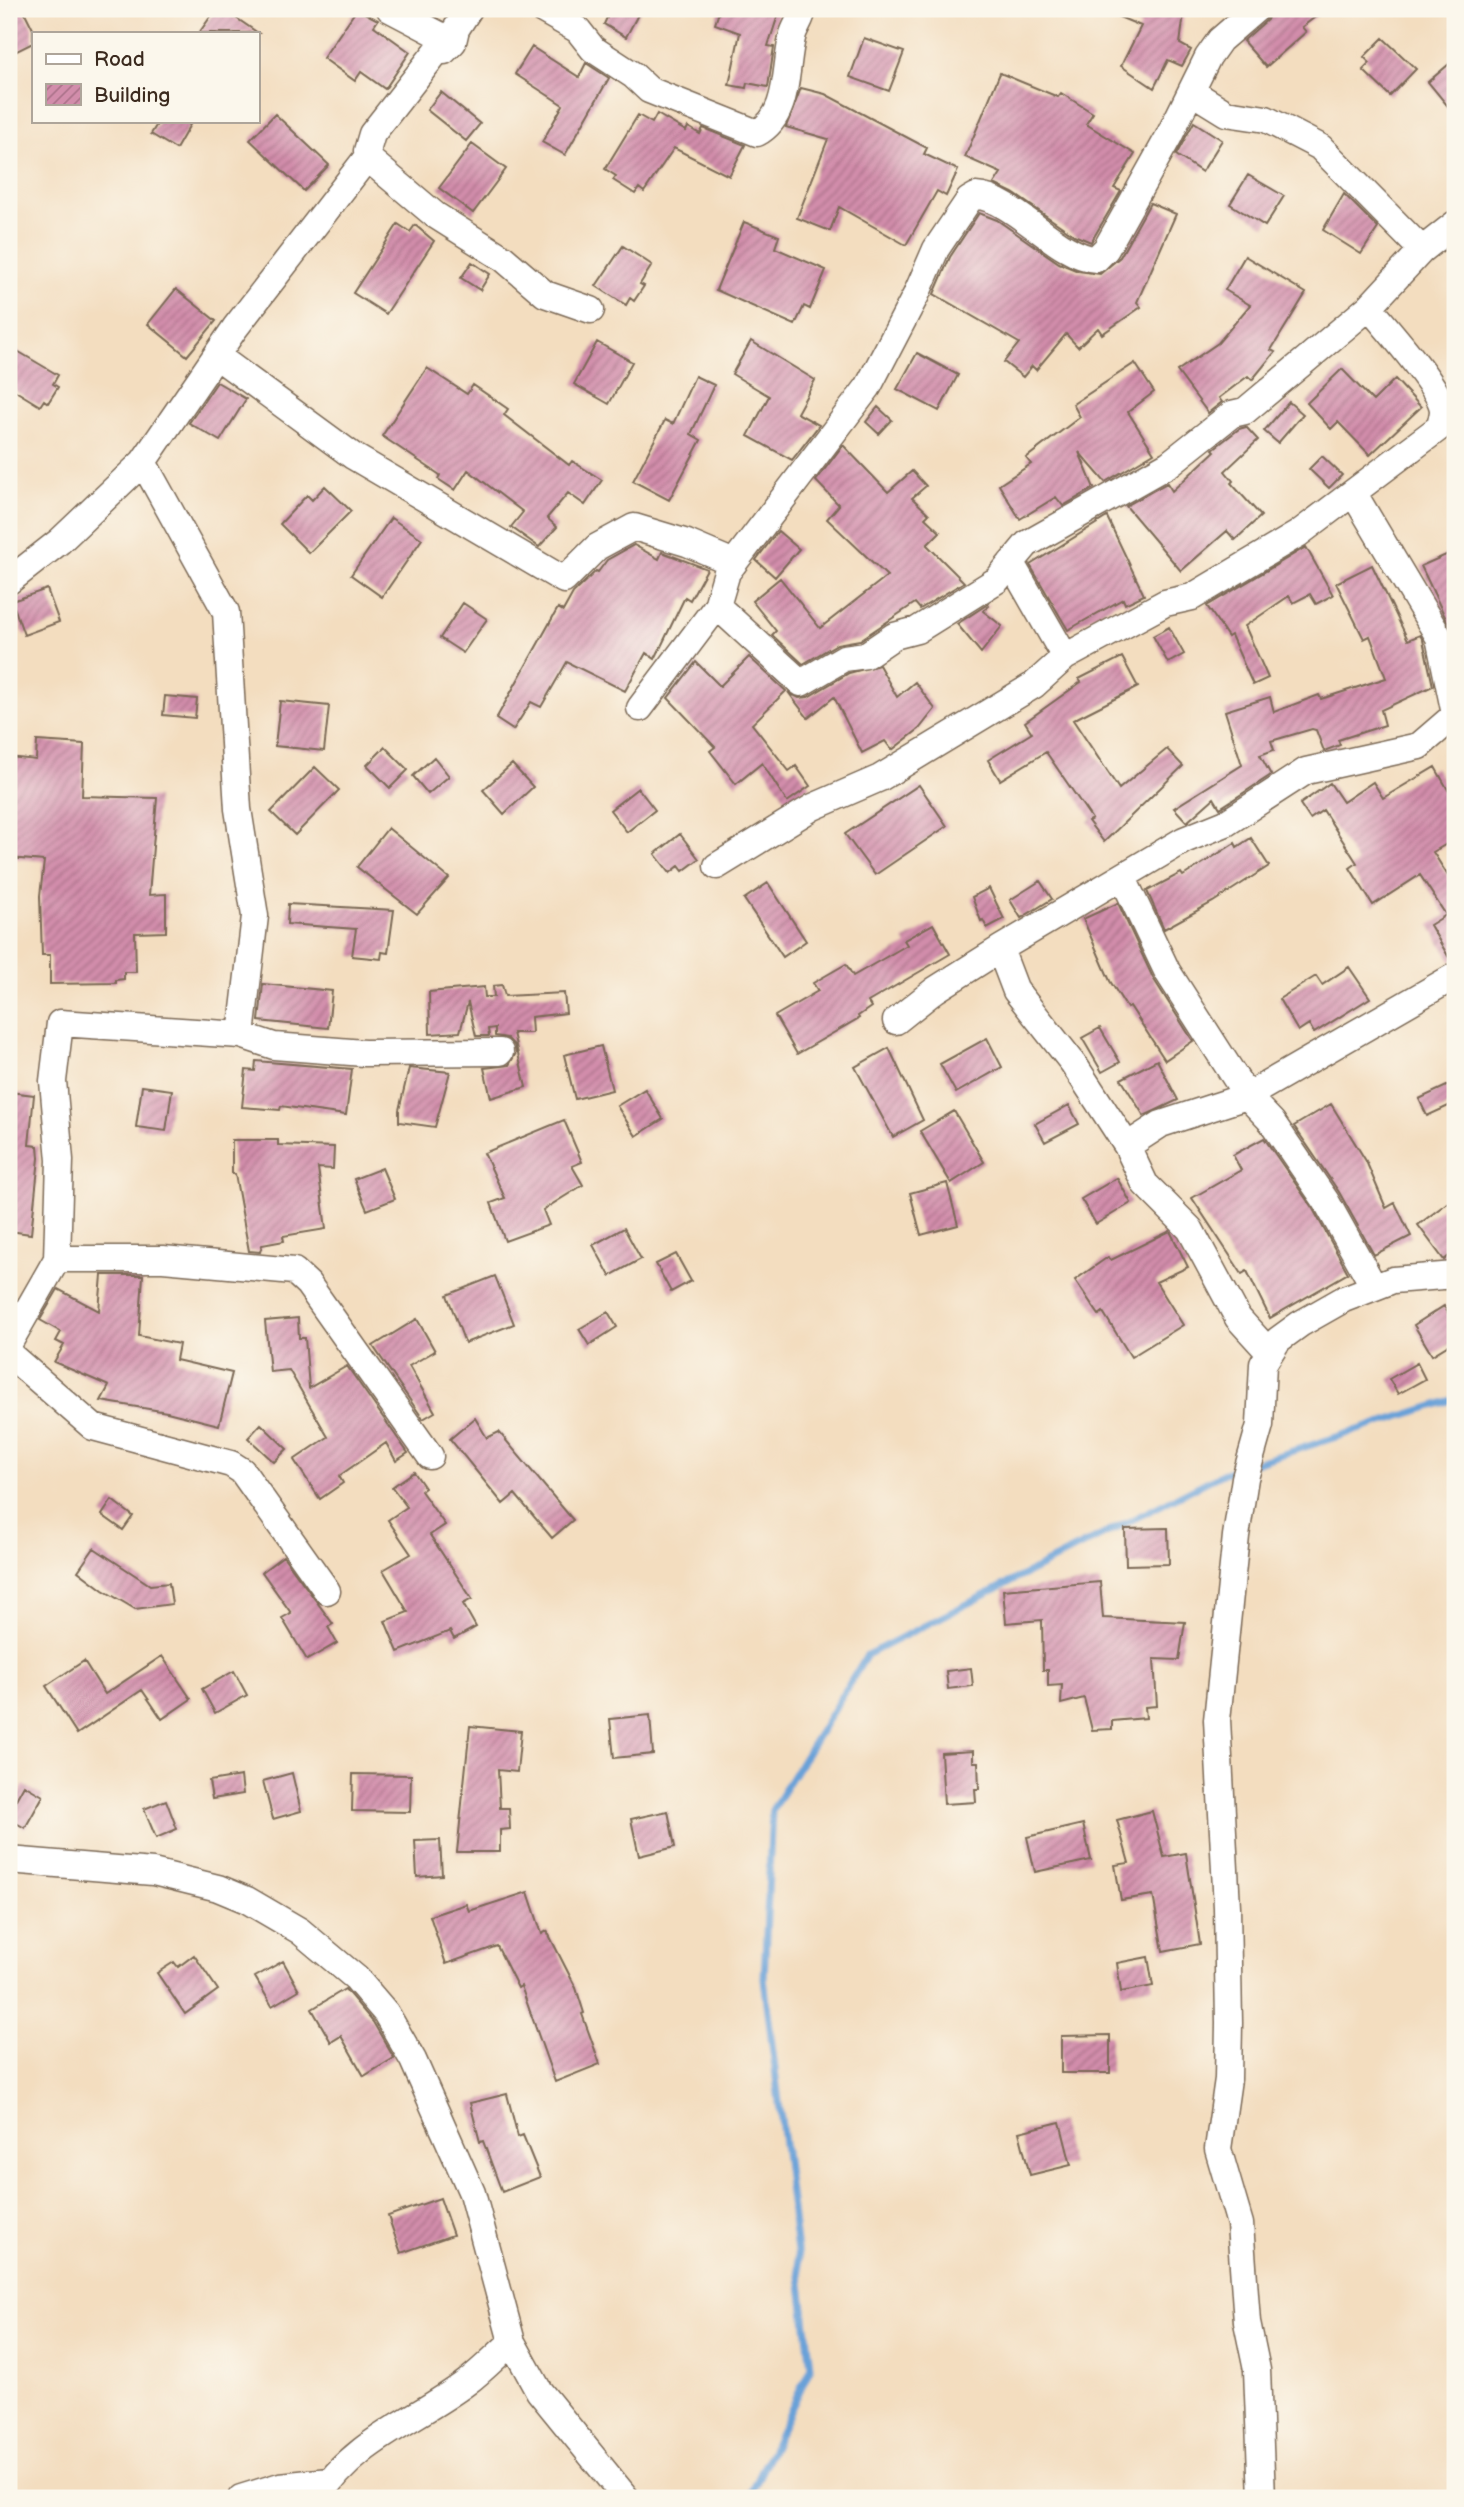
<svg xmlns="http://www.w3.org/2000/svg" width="1464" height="2507" font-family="'Balsamiq Sans',sans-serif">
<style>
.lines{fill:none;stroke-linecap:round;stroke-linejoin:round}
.stream{stroke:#69a1d8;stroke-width:7}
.building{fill:url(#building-hatch)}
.minor-casing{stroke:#7b6956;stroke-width:29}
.minor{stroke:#fff;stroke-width:26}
</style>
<defs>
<pattern id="building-hatch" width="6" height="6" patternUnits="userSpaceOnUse" patternTransform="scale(1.75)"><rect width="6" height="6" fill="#d28dab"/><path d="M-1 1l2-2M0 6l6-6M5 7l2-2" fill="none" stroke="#ac738b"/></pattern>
</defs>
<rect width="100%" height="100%" fill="#fbf7ec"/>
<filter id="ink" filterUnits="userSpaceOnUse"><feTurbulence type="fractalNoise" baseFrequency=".0143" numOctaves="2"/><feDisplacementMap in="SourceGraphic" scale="14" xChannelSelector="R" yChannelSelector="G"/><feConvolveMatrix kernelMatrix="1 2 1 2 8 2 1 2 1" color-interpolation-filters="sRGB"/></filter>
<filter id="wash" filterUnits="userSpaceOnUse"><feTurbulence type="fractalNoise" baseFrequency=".00686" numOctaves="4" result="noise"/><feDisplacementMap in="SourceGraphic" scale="28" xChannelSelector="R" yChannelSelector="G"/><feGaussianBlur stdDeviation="1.57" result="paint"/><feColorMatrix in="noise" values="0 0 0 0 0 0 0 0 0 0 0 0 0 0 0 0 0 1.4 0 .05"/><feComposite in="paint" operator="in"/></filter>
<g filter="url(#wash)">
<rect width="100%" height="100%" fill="#f3ddbf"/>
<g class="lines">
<path class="stream" d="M1255,1463L1455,1399
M749,2498L811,2367L764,1978L772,1810L867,1655L1224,1473L1241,1468"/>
</g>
<g id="blocks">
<path class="building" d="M23,9L33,29V43L9,55V15Z
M216,9H223L258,33H199Z
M357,9L378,20L374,26L410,52L385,89L361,72L355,81L323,58Z
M611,9H641L626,37L604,24Z
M720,9H780L768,46L774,47L768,87L747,83L746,88L729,85L740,33L715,24Z
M1100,9H1175L1184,13L1180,44L1191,50L1182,66L1168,60L1154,88L1121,66L1141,26Z
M1271,9H1326L1302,27L1306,32L1266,67L1243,41L1267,20Z
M864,38L904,52L889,91L850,77Z
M1383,38L1416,69L1390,96L1363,70L1370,63L1364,57Z
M532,47L579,77L586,63L609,78L565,155L542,142L563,105L515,74Z
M1455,59V115L1428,82Z
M1000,73L1058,97L1061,93L1093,113L1086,124L1135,154L1114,188L1121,191L1091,242L1074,235L1013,193L994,184L1001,173L965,157Z
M801,88L825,94L927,148L924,154L958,170L946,196L937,191L906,245L839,207L830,231L797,218L828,139L786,127Z
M441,92L480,124L466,141L427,110Z
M275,114L329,165L304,191L250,140Z
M657,114L686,131L688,127L700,134L703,128L745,145L729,176L674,148L644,192L639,188L635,194L613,180L616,176L605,169L638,115L652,123Z
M159,121H192L176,149L151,134Z
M1194,122L1222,140L1202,172L1176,155Z
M472,144L506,169L473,213L439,188Z
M1248,175L1284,196L1265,226L1230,204Z
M1344,194L1378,228L1361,254L1323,230Z
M1150,203L1176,214L1137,302L1141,307L1102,334L1098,328L1078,347L1066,334L1036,370L1032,366L1023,377L1004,362L1019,343L934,294L950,257L979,213L997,220L1059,263L1078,271L1100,274L1120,257Z
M744,222L779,236L775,248L826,270L810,309L804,306L795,325L716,290Z
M398,224L410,232L415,225L434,241L386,314L353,293Z
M623,246L652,265L640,284L644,286L634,301L630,298L626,305L596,286Z
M1245,256L1306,293L1271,350L1275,352L1252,380L1248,376L1219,398L1222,402L1208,413L1177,371L1218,343L1250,305L1225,290Z
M472,262L490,274L480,290L461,278Z
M176,289L216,321L187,356L148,324Z
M751,341L815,380L797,413L819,425L792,460L748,436L769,396L732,374Z
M597,342L632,362L609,404L574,384Z
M9,346L58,375L53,384L58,387L48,403L44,400L40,406L9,387Z
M917,353L958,375L939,411L897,389Z
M1135,363L1154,392L1128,412L1154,453L1105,482L1079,452L1094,488L1063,506L1056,497L1020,519L999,485L1031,464L1026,458L1080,417L1073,404Z
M427,368L467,394L473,385L508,409L504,415L569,465L572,461L602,480L585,505L568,493L547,518L557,527L539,547L511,527L523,512L468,470L455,490L438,479L440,475L382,436Z
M1342,369L1373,401L1395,379L1421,407L1370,455L1338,422L1331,429L1307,403Z
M695,376L714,385L691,434L701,440L669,500L633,481L665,420L673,424Z
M217,382L246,399L220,441L189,423Z
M1289,402L1303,414L1278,443L1264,431Z
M878,407L892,420L879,434L866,422Z
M1246,427L1258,440L1225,471L1233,481L1231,483L1261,516L1235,540L1227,531L1181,571L1126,506L1167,483L1172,491L1215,451L1213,449L1239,429Z
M843,445L888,492L912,471L926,486L912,498L929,514L925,518L940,532L927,545L964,582L920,609L915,603L860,640L837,644L803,664L772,635L776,631L752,601L780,578L820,628L887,576L827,519L839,505L816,481Z
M1322,456L1342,475L1329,488L1309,469Z
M325,486L351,511L309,553L280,524L307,495L312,500Z
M1107,517L1144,595L1125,604L1123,599L1068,630L1030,565Z
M391,518L422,539L382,597L351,575Z
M778,531L799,549L775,577L756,560Z
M634,545L659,559L662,552L707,569L690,600L685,597L655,659L646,653L625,691L567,662L541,707L531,702L513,730L496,719L558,608L563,611L573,593L596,571L598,572L607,560Z
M1306,547L1333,595L1316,604L1310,594L1293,603L1289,596L1245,626L1268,678L1253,685L1231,635L1228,637L1207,606Z
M1455,551V638L1421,566Z
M1372,565L1408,640L1420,635L1423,640L1433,686L1381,710L1385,725L1338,740L1340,745L1324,751L1316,730L1312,729L1271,741L1274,750L1260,755L1271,775L1220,808L1214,798L1187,822L1174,808L1242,765L1225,711L1270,697L1274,712L1319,695L1321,699L1386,678L1370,636L1364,639L1336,583Z
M47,589L59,622L24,635L12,601Z
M463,603L487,619L463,653L440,638Z
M988,604L989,606L983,611L1002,626L981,653L957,624Z
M1169,627L1184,654L1168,663L1153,636Z
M749,657L786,691L752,724L789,771L796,766L810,786L787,802L762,763L736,784L710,751L715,747L668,698L696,662L720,686Z
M1122,657L1138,687L1073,720L1119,789L1167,749L1183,766L1104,842L1088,821L1092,819L1046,752L1000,780L988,760L1032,733L1025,722L1081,682L1079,679Z
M879,665L897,697L915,682L935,709L919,729L892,750L885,741L862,753L834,697L808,718L788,692L799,698L808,697L849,673Z
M165,696L197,699L195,718L163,715Z
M280,701L329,706L324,751L275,746Z
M37,741L84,744L82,796L157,798L149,895L166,894V932L135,933L136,972H124V979L116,980V983L50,984V955H42L40,896L44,861L9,858V757L36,760Z
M385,747L408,770L390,788L367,765Z
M434,757L449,776L428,794L413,776Z
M512,764L533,787L504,814L483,790Z
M315,767L339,790L295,835L271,812Z
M1435,767L1455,802V839L1433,852L1455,887V960L1451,961L1430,925L1446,915L1420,875L1373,905L1350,868L1357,863L1323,810L1310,819L1300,804L1330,783L1343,802L1373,782L1383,798Z
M919,785L947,826L875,875L845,834Z
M638,788L655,810L627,832L610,810Z
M388,828L449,878L417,914L357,867Z
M680,834L699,859L683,871L679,866L670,873L655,854Z
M1251,838L1269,866L1213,902L1164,929L1147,891L1181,873L1183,876L1235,843L1237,847Z
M1040,881L1052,899L1021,918L1010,900Z
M768,883L806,941L783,957L744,899Z
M989,888L1004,919L987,928L983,920L981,921L972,897Z
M1118,903L1153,978L1193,1041L1165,1060L1130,1006L1127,1008L1110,981L1083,919Z
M288,904L394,910L388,953L382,952L381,959L352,956L356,929L287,924Z
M933,924L950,954L868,1002L871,1007L858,1016L859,1018L797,1054L775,1016L818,991L813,983L846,964L853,976L907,945L904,940Z
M1349,967L1370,998L1314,1033L1309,1024L1298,1031L1279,999L1316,976L1322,985Z
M263,984L332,991L328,1028L259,1021Z
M502,985L505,996L564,993L566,1013L531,1017L532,1033H513L526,1087L491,1098L484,1068L509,1065L516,1053L514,1045L507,1038L495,1036V1028L488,1029L489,1036H476L468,1002L460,1032L430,1034L429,992L484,987L485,997H494L493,986Z
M1100,1028L1120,1062L1102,1072L1082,1038Z
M987,1038L1002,1067L956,1093L940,1064Z
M601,1046L612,1090L575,1099L564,1055Z
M889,1048L923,1120L893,1137L855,1067Z
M1157,1060L1178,1100L1144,1116L1121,1079Z
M256,1061L352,1069L346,1115L281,1106L280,1110L242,1107L246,1070L255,1071Z
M409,1068L450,1072L435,1127L399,1122V1110Z
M1455,1082V1103L1427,1116L1419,1099Z
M142,1086L172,1090L166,1131L136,1127Z
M645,1089L663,1119L636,1136L617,1106Z
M9,1092L34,1095L29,1145L38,1146L39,1158L31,1234L9,1231Z
M1331,1104L1366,1161L1386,1208L1395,1203L1411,1236L1374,1255L1339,1192L1294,1126Z
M1069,1105L1079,1124L1045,1142L1035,1124Z
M954,1111L984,1162L951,1183L920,1131Z
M564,1120L582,1162L572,1166L583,1185L543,1210L549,1225L505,1241L491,1203L505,1198L484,1153Z
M1264,1138L1313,1209L1348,1273L1270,1318L1247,1271L1242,1274L1192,1198L1241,1170L1233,1155Z
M232,1140H278V1145L334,1147L333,1169L318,1168L326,1229L283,1236L284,1241L262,1245L260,1252L249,1251L235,1174H232Z
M382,1168L395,1199L367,1210L354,1179Z
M1117,1178L1131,1203L1096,1224L1081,1199Z
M947,1183L958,1225L921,1235L910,1193Z
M1455,1197V1251L1444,1260L1418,1225Z
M624,1228L641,1259L610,1276L593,1245Z
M1170,1231L1188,1267L1156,1282L1183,1325L1131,1357L1103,1312L1099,1315L1075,1280L1108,1257L1111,1260Z
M676,1254L691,1281L671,1292L656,1264Z
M102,1275H143L139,1336L179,1344L176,1360L232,1373L219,1425L167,1412L101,1401L109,1386L54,1362L64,1345L56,1341L61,1332L40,1320L58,1289L99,1311Z
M495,1276L514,1324L465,1343L447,1295Z
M1444,1306L1455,1324V1341L1432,1355L1414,1325Z
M608,1312L617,1327L589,1345L579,1329Z
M298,1318L299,1338H305L309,1388L347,1366L408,1453L396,1461L386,1443L339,1476L343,1483L320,1499L294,1460L328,1437L289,1370L270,1372L265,1321Z
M417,1319L435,1351L409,1366L435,1412L423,1419L373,1346Z
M1417,1363L1425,1379L1398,1394L1389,1379Z
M475,1418L487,1438L499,1432L573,1520L552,1538L515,1494L503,1504L450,1439Z
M261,1424L287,1449L274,1462L248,1438Z
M414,1472L425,1488L421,1491L445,1525L430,1535L472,1599L463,1604L476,1627L454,1639L450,1631L398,1652L385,1621L408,1612L383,1570L411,1554L388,1520L407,1507L392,1487Z
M112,1500L133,1516L123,1530L102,1515Z
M1168,1528L1169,1564L1126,1565L1125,1529Z
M94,1548L150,1585L169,1583L172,1604L135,1609L103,1590L78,1571Z
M283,1556L333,1624L328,1627L337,1643L307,1660L282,1618L291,1613L262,1572Z
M1100,1582L1103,1618L1185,1622L1179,1660L1154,1659L1157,1706L1145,1707L1146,1718L1112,1721V1729L1092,1730L1084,1698L1061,1704L1062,1685L1048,1686V1670H1043L1042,1620L1006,1623L1003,1590Z
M162,1656L191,1699L162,1719L142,1690L77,1734L46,1686L84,1661L105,1694Z
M971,1668L973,1686L948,1689L946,1671Z
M234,1671L247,1695L215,1713L202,1689Z
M650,1715L653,1754L614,1758L610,1719Z
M470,1726L521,1731L517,1772L498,1770L500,1808H509L510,1829L500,1830V1852H457Z
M973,1751V1762H978L979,1789H975L976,1802L944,1804L941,1753Z
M292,1773L301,1811L273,1819L263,1781Z
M353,1774L411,1775L410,1812L352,1811Z
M241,1776L243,1794L212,1799L209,1781Z
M24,1785L43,1796L25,1828L9,1819V1812Z
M166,1800L177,1829L156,1838L144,1809Z
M668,1811L675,1847L639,1856L631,1819Z
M1152,1811L1164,1857L1186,1853L1200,1944L1163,1951L1153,1895L1121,1900L1115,1865L1129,1863L1117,1820Z
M1083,1824L1091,1860L1035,1872L1027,1837Z
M440,1840L442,1875L417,1877L415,1841Z
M528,1892L542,1934L547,1931L576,1988L584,2013L582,2014L600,2064L555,2082L521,1986L518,1988L497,1946L446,1964L430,1916L466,1904L469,1911Z
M194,1955L218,1990L185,2014L157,1973L174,1962L178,1967Z
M1148,1957L1153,1986L1121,1992L1117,1963Z
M283,1961L299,1990L272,2006L255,1977Z
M345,1989L373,2022L394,2058L364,2076L341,2036L331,2042L312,2009Z
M1110,2035V2073H1061V2036Z
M507,2094L518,2137L523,2135L540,2177L502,2192L483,2141L480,2142L470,2103Z
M1060,2122L1071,2165L1030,2175L1019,2132Z
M440,2198L453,2235L401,2253L388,2216Z"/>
</g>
</g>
<g filter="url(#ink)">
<use href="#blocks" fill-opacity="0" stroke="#7b6956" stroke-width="2"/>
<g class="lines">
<defs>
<path id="minor" d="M390,9L453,42L456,29L469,9
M541,9L578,30L593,49L633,75L649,90L757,133C791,115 784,66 793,34C796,25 802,18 803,9
M453,42L444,51H437L372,134L367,151L371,161L435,215L503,258L545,294L591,310
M1192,92L1226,113L1266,119L1320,147L1422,250
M218,357L353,456L564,580L597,547L634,527L687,543L734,563
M143,462L226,612L238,809L255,916L241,1035
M1354,494L1439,637L1455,714
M1011,563L1065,657
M9,581L60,541L143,462L235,328L369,155
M717,606L801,683L844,658L866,655L894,636L917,630L997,580L1027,544L1169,464L1232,414L1245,411L1369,307L1422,250L1455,224
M640,708L717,606L727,572L868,387L916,295L936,249L969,200L976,196C1013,197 1057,257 1096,259L1106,249L1168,138L1208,57L1220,40L1256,9
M717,866L813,807L880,778L1034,685L1065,657L1165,603L1192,597L1298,534L1440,427C1441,422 1443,415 1443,410C1441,389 1385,326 1369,307
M1123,878L1167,971L1247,1096L1272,1122L1326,1201L1374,1287
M1000,949L1016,991L1073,1063L1127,1146L1145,1184L1190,1229L1238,1318L1268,1351
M896,1021L935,990L1000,949L1184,840L1226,823L1306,771L1419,746L1455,715
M1127,1146L1161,1124L1247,1096L1455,976
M57,1259H163L294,1271L308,1284L430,1456
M9,1343L57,1259L60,1160L53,1081L60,1023L241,1035L274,1046L364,1053L500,1052
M9,1354L93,1427L231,1464L242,1471L327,1591
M9,1860L153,1872L218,1888L247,1900L300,1931L356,1978L386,2013L413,2060L472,2193L512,2342L539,2391L626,2498
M241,2498L280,2486L329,2481
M319,2498C352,2442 417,2420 467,2382C483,2370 497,2355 512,2342
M1262,2498L1257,2370L1247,2322L1240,2224L1218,2149L1228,2079L1229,2023L1227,1907L1217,1720L1236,1536L1245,1478L1260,1425L1263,1364L1278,1340L1300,1324L1344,1299L1393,1280L1455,1275"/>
</defs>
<use href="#minor" class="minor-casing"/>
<use href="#minor" class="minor"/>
</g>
</g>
<rect width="1464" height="2507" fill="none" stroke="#fbf7ec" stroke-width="35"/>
<rect x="32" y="32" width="228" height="91" fill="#fbf7ec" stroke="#aea59a" stroke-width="2"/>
<rect x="46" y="54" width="35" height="10" fill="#ffffff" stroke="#aea59a" stroke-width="2"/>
<text x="94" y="66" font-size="21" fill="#3b2a1e">Road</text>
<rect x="46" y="84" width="35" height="21" fill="url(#building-hatch)" stroke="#aea59a" stroke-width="2"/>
<text x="94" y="102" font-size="21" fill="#3b2a1e">Building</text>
</svg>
